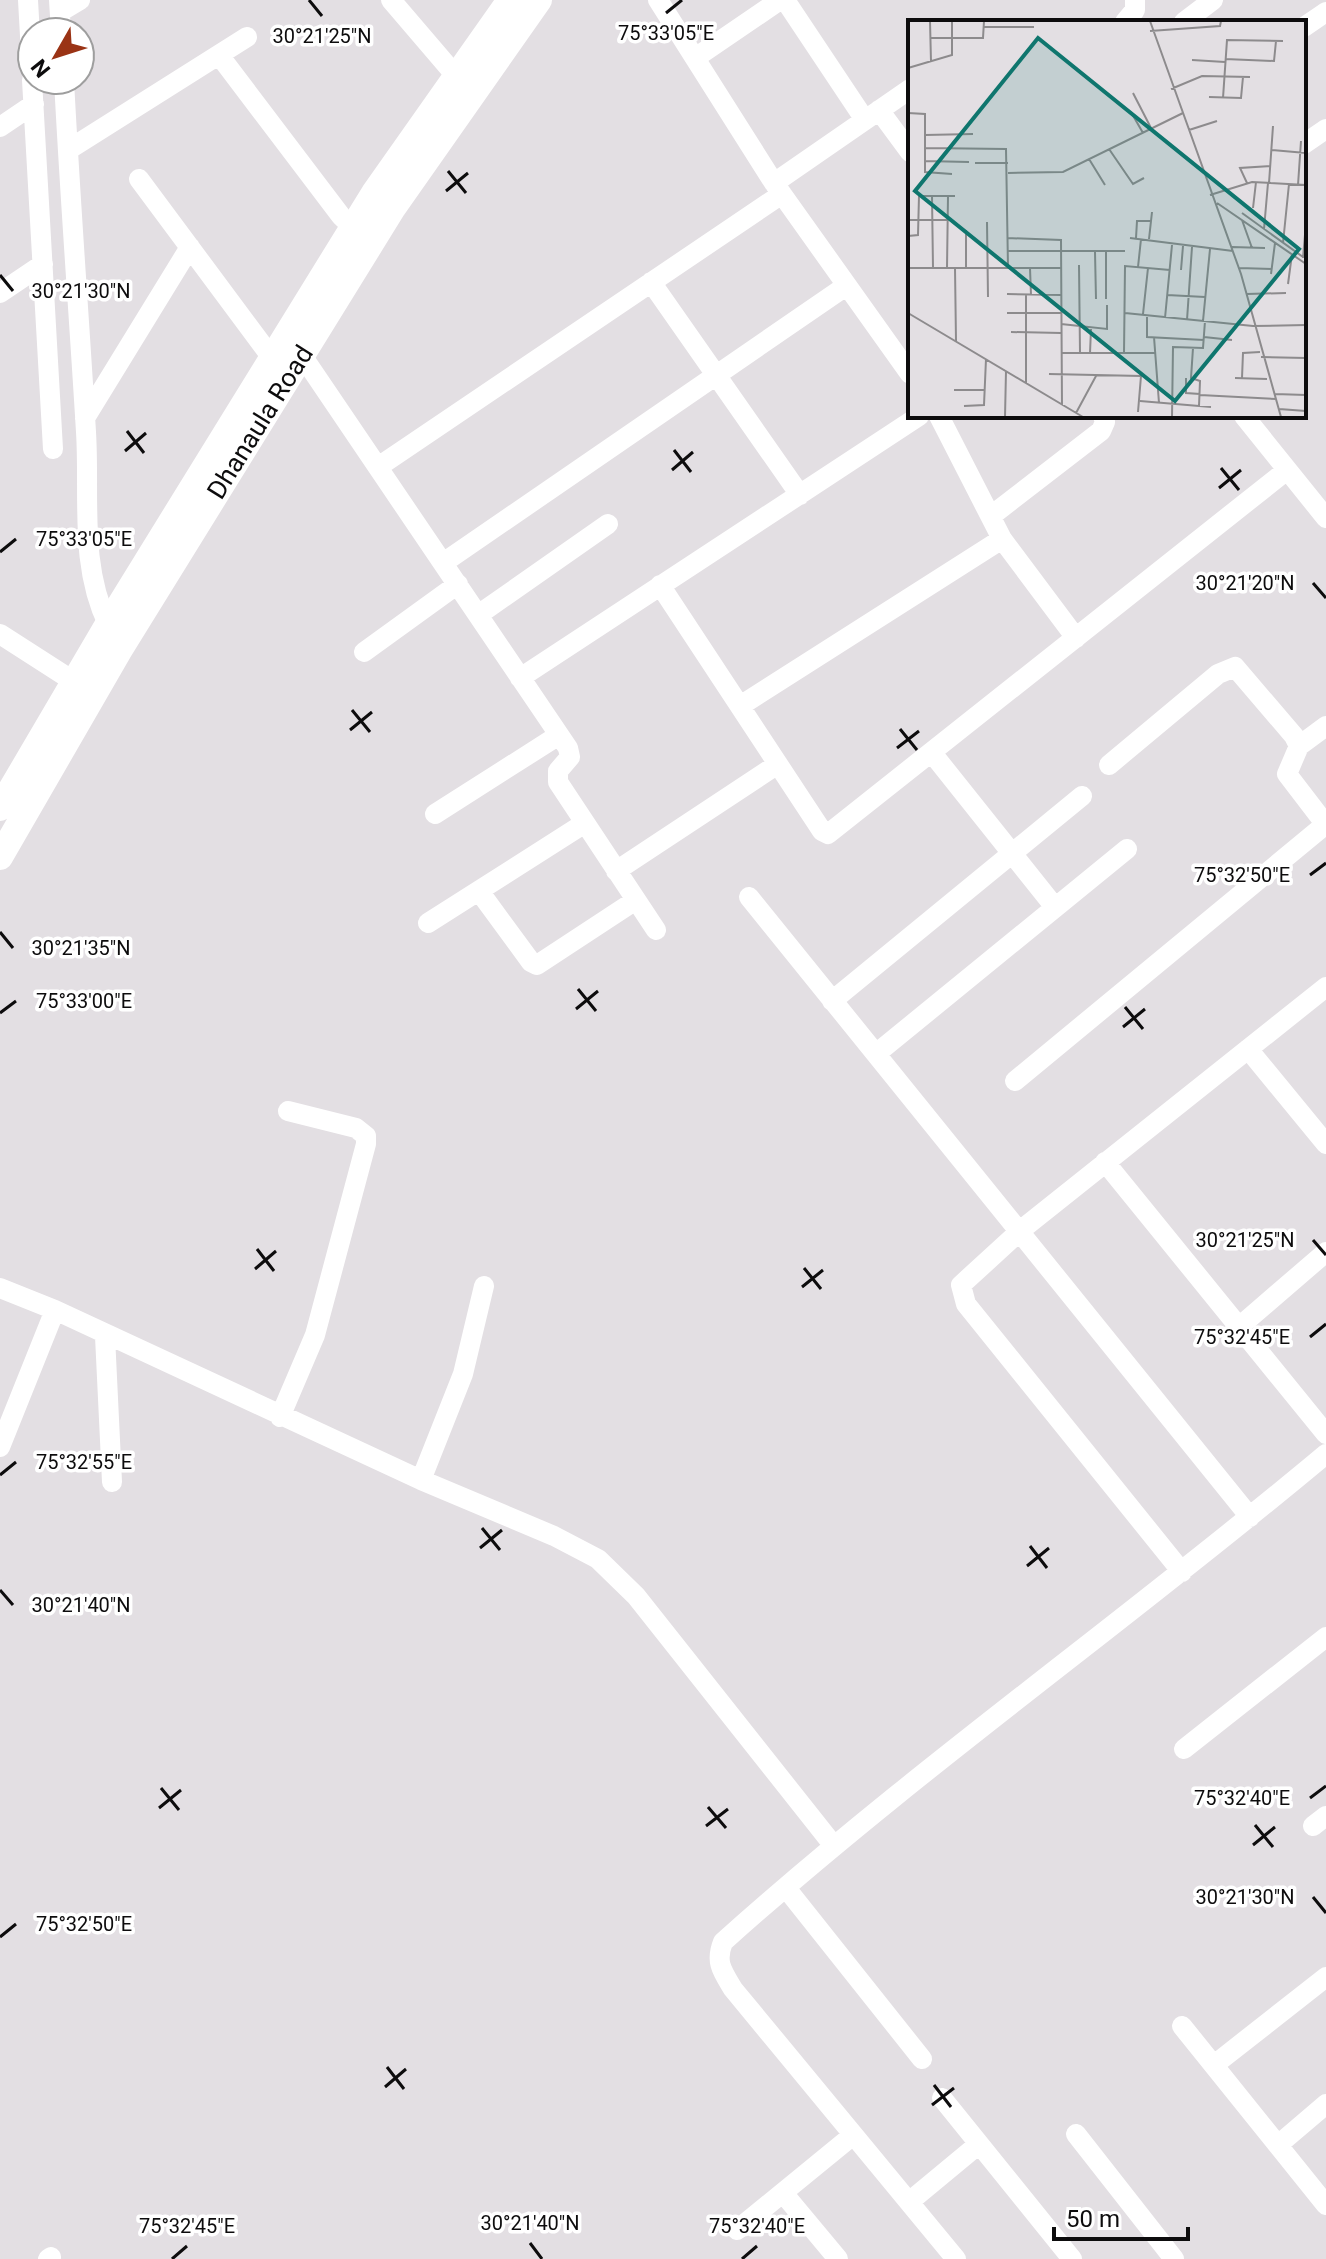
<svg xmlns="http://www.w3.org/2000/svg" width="1326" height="2259" font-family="Roboto,sans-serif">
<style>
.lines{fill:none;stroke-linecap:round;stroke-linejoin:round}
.minor{stroke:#fff;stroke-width:20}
.tertiary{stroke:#fff;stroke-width:26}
.ticks{fill:none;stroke:#0d0c0d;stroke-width:3}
.labels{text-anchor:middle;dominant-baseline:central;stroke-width:7;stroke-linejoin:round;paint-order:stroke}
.street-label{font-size:26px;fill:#0d0c0d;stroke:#fff}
.inset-road{fill:none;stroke:#8d8b8d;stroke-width:2}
.view{fill:#0f766e;fill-opacity:0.15;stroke:#0f766e;stroke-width:4}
.inset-edge{fill:none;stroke:#0d0c0d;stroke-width:4}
.ticks-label{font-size:20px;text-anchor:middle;fill:#0d0c0d;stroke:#fff;stroke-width:7;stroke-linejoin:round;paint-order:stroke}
</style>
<rect width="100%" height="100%" fill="#e3dfe3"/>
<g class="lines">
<path class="minor" d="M28,0L32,72
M59,0L61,32
M391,0L456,76
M658,0L774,183L910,374
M785,0L865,120
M60,12L80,0
M1125,22L1135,10V0
M1184,22L1213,0
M1304,27L1326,12
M219,55L341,216L362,236
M695,58L780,0
M32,80L53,449
M64,80C70,198 79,315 86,432C90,496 79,565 108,624
M879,110L910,152
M0,127L34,104
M1304,144L1326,129
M68,150L247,37
M139,179L272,358
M774,183L910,89
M651,282L800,495
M0,293L43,264
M295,345L568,748L570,757L558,771V782L656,930
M939,416L1002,539L1076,638
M1244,416L1326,518
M85,418L190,247
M378,467L782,194
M991,516L1101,431L1105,422L1103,416
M443,563L846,286
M660,585L822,831L828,834L1287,470
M478,615L608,524
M0,634L84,688
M364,652L458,584
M520,678L919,416
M740,706L1002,539
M1299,746L1326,726
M932,753L1054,906
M1109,765L1218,674L1235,667L1294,736L1299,746L1287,774L1326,825
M435,814L559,735
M616,871L778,764
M479,891L531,962L537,965L636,900
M749,897L1250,1517
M428,923L585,823
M832,1001L1082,796
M1248,1049L1326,1144
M877,1053L1127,849
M1015,1081L1326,824
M1105,1162L1326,1434
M0,1288L55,1310L421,1480L554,1536L598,1559L636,1596L834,1846
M1239,1327L1326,1252
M105,1336L112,1482
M280,1417L315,1335L366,1144V1136L356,1128L288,1111
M0,1447L55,1310
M421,1480L463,1374L484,1286
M1182,1572L966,1304L961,1285L1021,1230L1326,987
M1184,1749L1326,1637
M1313,1826L1326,1816
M786,1888L922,2059
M1182,2026L1326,2205
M1214,2065L1326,1977
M942,2098L1072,2259
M1076,2134L1174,2259
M1278,2145L1326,2104
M783,2193L838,2259
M909,2202L979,2144
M737,2230L852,2136
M48,2259L51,2257
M956,2259L733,1989C722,1971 715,1962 723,1942C916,1769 1128,1620 1326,1454"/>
<path class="tertiary" d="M0,808L108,624L374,193L510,0
M0,857L119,651L393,208L539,0"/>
</g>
<path class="ticks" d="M309,0L322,16M666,13L682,0M448,171L466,193M446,191L468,173M0,275L13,291M127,431L144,453M674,450L691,472M125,451L146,433M1221,468L1239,490M672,470L693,452M1219,488L1241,470M0,552L16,539M1313,583L1326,598M352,710L370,732M900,729L917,750M350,730L372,712M897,748L919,731M1310,875L1326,863M0,932L13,948M578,989L596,1011M1125,1007L1143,1029M576,1009L598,991M0,1013L16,1001M1123,1027L1145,1009M1313,1240L1326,1255M257,1249L274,1271M804,1268L821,1289M255,1269L276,1251M802,1287L823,1270M1310,1337L1326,1324M0,1475L16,1462M482,1528L500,1550M1030,1546L1047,1568M480,1548L502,1530M1027,1566L1049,1548M0,1590L13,1605M161,1788L179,1810M1310,1798L1326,1786M708,1807L726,1828M159,1808L181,1790M1255,1825L1273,1847M706,1826L728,1809M1253,1845L1275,1827M1313,1897L1326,1913M0,1937L16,1924M387,2067L404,2089M934,2085L951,2107M385,2087L406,2069M932,2105L954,2088M530,2243L542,2259M172,2259L187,2246M742,2259L757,2246"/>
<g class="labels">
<g class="street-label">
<text transform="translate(260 422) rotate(-58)">Dhanaula Road</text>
</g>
</g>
<g transform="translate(908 20)">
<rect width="398" height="398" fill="#e3dfe3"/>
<path class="inset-road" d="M22,1L23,42M242,1L333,254L373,397M76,7H126M242,11L312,6L313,1M22,18H75L76,1M317,39L366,41L368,21M284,40L317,42M0,48L44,35V1M263,69L294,56L342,57M225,73L243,108M301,77L333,78L335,57M315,78L319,20L375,21M223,92L235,113M0,93L17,94V152L44,154M281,110L309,101M17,115L65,114M17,128L98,129L100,248M201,129L225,164L236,158M364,130L398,133M181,139L197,165M17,141L61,142M67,143H100M100,153L155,152L275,93M339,163L332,148L363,146M361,163L365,106M390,165L393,121M302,175L344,162L398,165M24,176L25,248M309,183L398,244M345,188L348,162M334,193L395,237M0,200H39M334,200L344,228M79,202L80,277M356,209L360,163M0,216L10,215L11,176H47M99,218L153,220L154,385M222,218L325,231M228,218L229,201H243M241,219L244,192M375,223L381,164M324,227L357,228M99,231H217M198,231V279M187,232L188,279M395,238L398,203M171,245L172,333M230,247L233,219M0,248H154M39,248L40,176M47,248L48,321M58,248V210M122,248L123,275M331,248L364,249M273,250L275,226M363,254L367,223M380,264L384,234M99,274L153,275M339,274L378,273M118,275V363M259,275L297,277M0,293L175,397M99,293H153M217,293L345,306L398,305M235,294L240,248M239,295V317L296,320M257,298L264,225M279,300L284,227M295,301L302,229M153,304L199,309V285M103,312L153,313M246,317L251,383M296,317L324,320M285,328L283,358L292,361L291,386M154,333H247M182,333L183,309M216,333L217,246L262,250M353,337L398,338M141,354L233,356L230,392M278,358V373L292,374M327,358L359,359M334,358L335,333L352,332M46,370H77M367,374L398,375M292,375L368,379M232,381L303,387M56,386L76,385L78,339M371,389L398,391M168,393L188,356M97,397L98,351M264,397L265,327L295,328L297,301"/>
<path class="view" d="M130,18L391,229L267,381L7,171Z"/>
<rect width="398" height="398" class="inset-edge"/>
</g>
<g class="ticks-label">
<text x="666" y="40">75°33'05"E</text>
<text x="322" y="43">30°21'25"N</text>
<text x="81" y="298">30°21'30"N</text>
<text x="84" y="546">75°33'05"E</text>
<text x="1245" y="590">30°21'20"N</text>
<text x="1242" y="882">75°32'50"E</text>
<text x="81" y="955">30°21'35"N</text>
<text x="84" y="1008">75°33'00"E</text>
<text x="1245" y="1247">30°21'25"N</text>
<text x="1242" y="1344">75°32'45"E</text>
<text x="84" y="1469">75°32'55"E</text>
<text x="81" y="1612">30°21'40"N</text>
<text x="1242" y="1805">75°32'40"E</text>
<text x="1245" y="1904">30°21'30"N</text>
<text x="84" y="1931">75°32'50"E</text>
<text x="530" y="2230">30°21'40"N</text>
<text x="187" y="2233">75°32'45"E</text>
<text x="757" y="2233">75°32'40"E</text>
</g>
<g transform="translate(56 56) rotate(231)"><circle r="38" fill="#ffffff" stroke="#9e9e9e" stroke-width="2"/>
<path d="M0-6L14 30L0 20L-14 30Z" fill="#9a3315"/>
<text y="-12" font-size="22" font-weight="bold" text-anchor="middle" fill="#0d0c0d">N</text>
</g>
<path d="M1054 2227v12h134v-12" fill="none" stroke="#0d0c0d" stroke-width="4"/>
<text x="1066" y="2227" font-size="24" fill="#0d0c0d" stroke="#ffffff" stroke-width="6" paint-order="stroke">50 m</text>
</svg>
